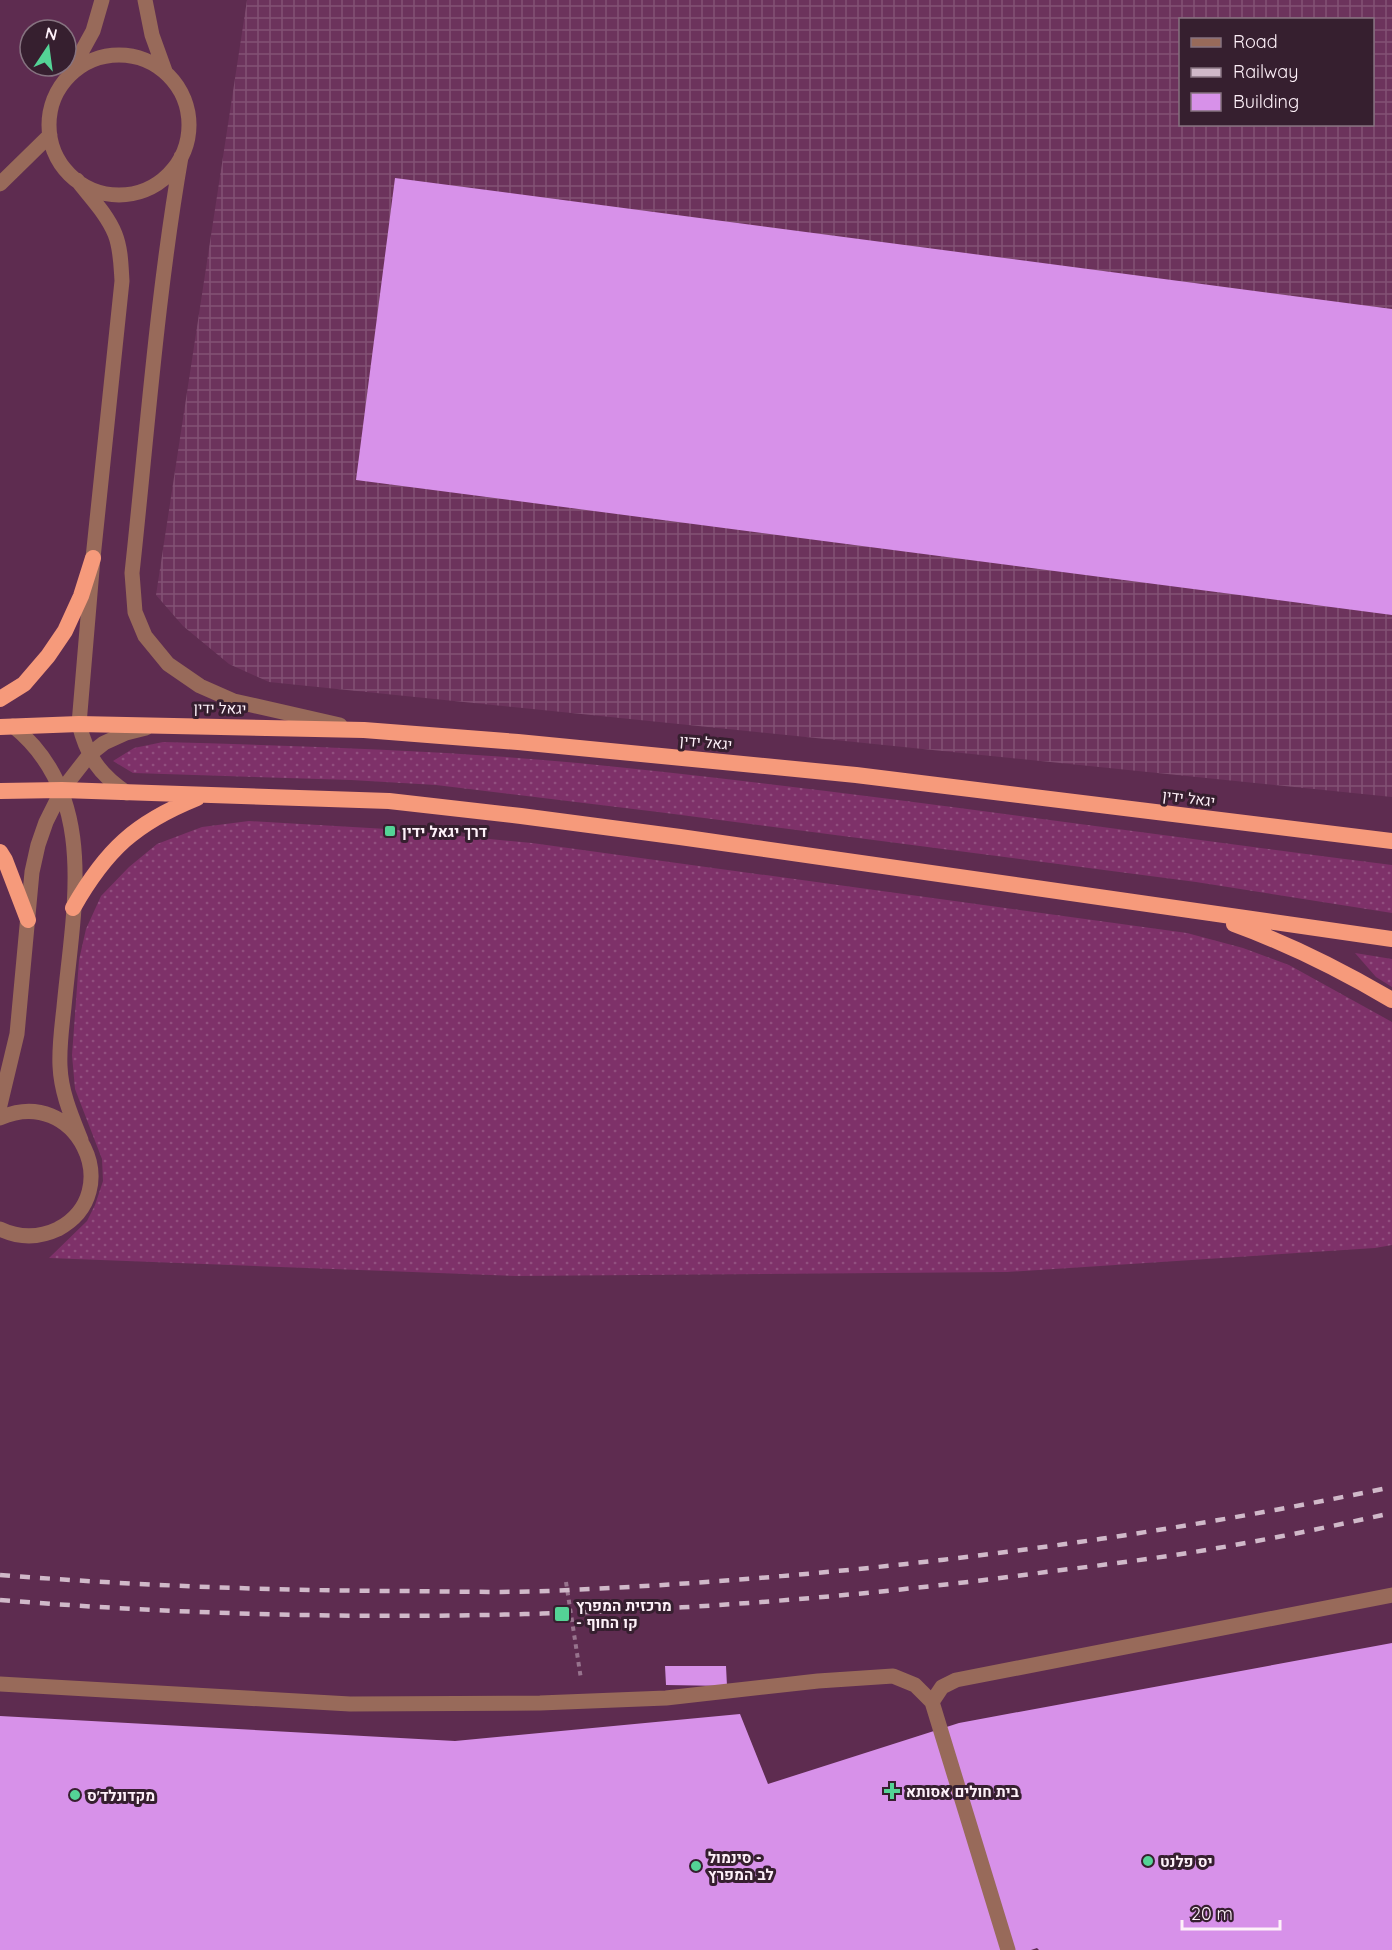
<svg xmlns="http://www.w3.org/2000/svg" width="1392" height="1950" font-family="Quicksand,Heebo,sans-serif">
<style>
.industrial{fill:url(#industrial-grid);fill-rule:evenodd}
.grass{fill:url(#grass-dots)}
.building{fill:#d791e9}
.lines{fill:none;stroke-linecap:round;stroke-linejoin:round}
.path{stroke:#97738d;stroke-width:4;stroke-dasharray:4.5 4.5;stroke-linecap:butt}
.service{stroke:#986a5a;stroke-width:15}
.minor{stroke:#986a5a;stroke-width:15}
.trunk{stroke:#f69a7b;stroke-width:16}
.rail{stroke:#d0b9c9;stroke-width:4.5;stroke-dasharray:10 10;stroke-linecap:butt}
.poi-dot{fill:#54d396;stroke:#361f2f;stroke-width:2}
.labels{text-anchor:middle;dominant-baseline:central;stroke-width:6;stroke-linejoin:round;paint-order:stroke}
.street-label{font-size:15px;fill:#fef1f9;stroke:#361f2f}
.poi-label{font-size:15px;font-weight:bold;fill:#fef1f9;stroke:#361f2f;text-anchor:start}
</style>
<defs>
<pattern id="industrial-grid" width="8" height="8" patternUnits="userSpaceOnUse" patternTransform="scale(1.5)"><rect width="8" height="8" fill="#6c335c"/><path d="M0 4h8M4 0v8" fill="none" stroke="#825174"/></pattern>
<pattern id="grass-dots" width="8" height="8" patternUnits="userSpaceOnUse" patternTransform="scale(1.5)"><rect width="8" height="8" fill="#7e3169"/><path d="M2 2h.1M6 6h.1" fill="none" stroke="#914f7f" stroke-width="1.8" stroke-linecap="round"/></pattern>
</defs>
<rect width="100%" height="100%" fill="#5e2c50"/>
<path class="industrial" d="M247,0H1392V797L269,682L229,664L183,626L156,595ZM1180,20H1372V124H1180Z"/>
<path class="grass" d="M163,742C301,746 440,750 578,763C850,790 1121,831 1392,865V913L1196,882L658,812L436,785L351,780L133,773L113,761L134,748Z
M249,821L387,829L532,843L1187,933L1243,948L1289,965L1392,1022V1245L1375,1248L1007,1272L516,1276L49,1258L87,1221L95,1205L103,1181L102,1159L75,1089L72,1055L79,960L86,929L101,896L129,867L157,844L202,827Z
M1355,953L1392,959V987L1376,977Z"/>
<path class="building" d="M395,178L1392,309V615L356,480Z
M1392,1643V1950H1039L1037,1948L1031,1950H0V1716L455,1741L740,1714L768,1784L959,1723Z
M665,1666H726L727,1686L666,1685Z"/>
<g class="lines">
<path class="path" d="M566,1582L581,1679"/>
<path class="service" d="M0,1684L350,1704L540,1703L666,1698L818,1681L893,1676L915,1685L932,1702
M1008,1950L932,1702L942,1687L956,1680L1392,1595"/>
<path class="minor" d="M145,0L152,35L165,71
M49 125a70 70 0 1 1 140 0a70 70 0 1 1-140 0Z
M71,71L93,31L102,0
M181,157C157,295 147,435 132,573L135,612L145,636L168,664L200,686L234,701L340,725
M77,180C90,197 107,214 115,234C121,249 121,266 122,281L93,558L79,724C87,756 99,774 127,793
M0,184L50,135
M13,726C100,796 73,910 64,1007C62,1026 59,1046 60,1066C61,1092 71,1115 81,1140
M0,1105L17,1034L32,872L38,845L46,822L62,790L90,754L104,743L126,733L146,728
M0,1118C76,1084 128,1192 58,1229C39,1238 19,1238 0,1229"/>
<path class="trunk" d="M0,699L24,684L48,656L65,631L81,596L93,558
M0,727L79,724L364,730L518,742L856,775L1392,841
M0,791L62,790L389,801L521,816L680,837L1392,939
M0,852L5,860L28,920
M73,908C106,850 135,823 197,798
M1234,924C1289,944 1341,970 1392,1000"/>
<path class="rail" d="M0,1575C129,1585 257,1590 386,1591C440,1591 494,1593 548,1591C832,1579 1114,1545 1392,1487
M0,1600C349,1628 699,1619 1046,1572C1111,1564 1176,1556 1240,1544C1291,1535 1342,1524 1392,1513"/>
</g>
<g class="poi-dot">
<rect x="384" y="825" width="12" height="12" rx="3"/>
<rect x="554" y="1606" width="16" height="16" rx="3"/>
<path d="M889 1782h6v6h6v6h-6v6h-6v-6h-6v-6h6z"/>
<circle cx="75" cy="1795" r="6"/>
<circle cx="1148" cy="1861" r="6"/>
<circle cx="696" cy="1866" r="6"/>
</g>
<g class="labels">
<g class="street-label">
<text transform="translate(220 708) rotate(1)">יגאל ידין</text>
<text transform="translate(706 742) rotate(5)">יגאל ידין</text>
<text transform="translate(1189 798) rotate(7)">יגאל ידין</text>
</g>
<g class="poi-label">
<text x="402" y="831">דרך יגאל ידין</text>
<text x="576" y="1605">מרכזית המפרץ<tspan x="576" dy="17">- קו החוף</tspan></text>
<text x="906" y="1791">בית חולים אסותא</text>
<text x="87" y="1795">מקדונלד'ס</text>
<text x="708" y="1857">סינמול -<tspan x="708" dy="17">לב המפרץ</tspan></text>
<text x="1160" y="1861">יס פלנט</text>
</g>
</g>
<rect x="1179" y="18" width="195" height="108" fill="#361f2f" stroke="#867380" stroke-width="1.5"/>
<rect x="1191" y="38" width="30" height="9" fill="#986a5a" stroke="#867380" stroke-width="1.5"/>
<text x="1233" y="48" font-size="18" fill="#fef1f9">Road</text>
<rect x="1191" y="68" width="30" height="9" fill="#d0b9c9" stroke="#867380" stroke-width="1.5"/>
<text x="1233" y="78" font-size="18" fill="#fef1f9">Railway</text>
<rect x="1191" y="93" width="30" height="18" fill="#d791e9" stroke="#867380" stroke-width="1.5"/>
<text x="1233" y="108" font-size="18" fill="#fef1f9">Building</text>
<g transform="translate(48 48) rotate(13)"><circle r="28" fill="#361f2f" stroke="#867380" stroke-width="1.5"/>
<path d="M0-4.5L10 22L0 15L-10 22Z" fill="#54d396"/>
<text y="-9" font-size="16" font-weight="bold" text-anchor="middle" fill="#fef1f9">N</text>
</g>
<path d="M1182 1920v9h98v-9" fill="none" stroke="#fef1f9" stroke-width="3"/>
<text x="1191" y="1920" font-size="18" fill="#fef1f9" stroke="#361f2f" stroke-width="4.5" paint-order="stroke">20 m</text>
</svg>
